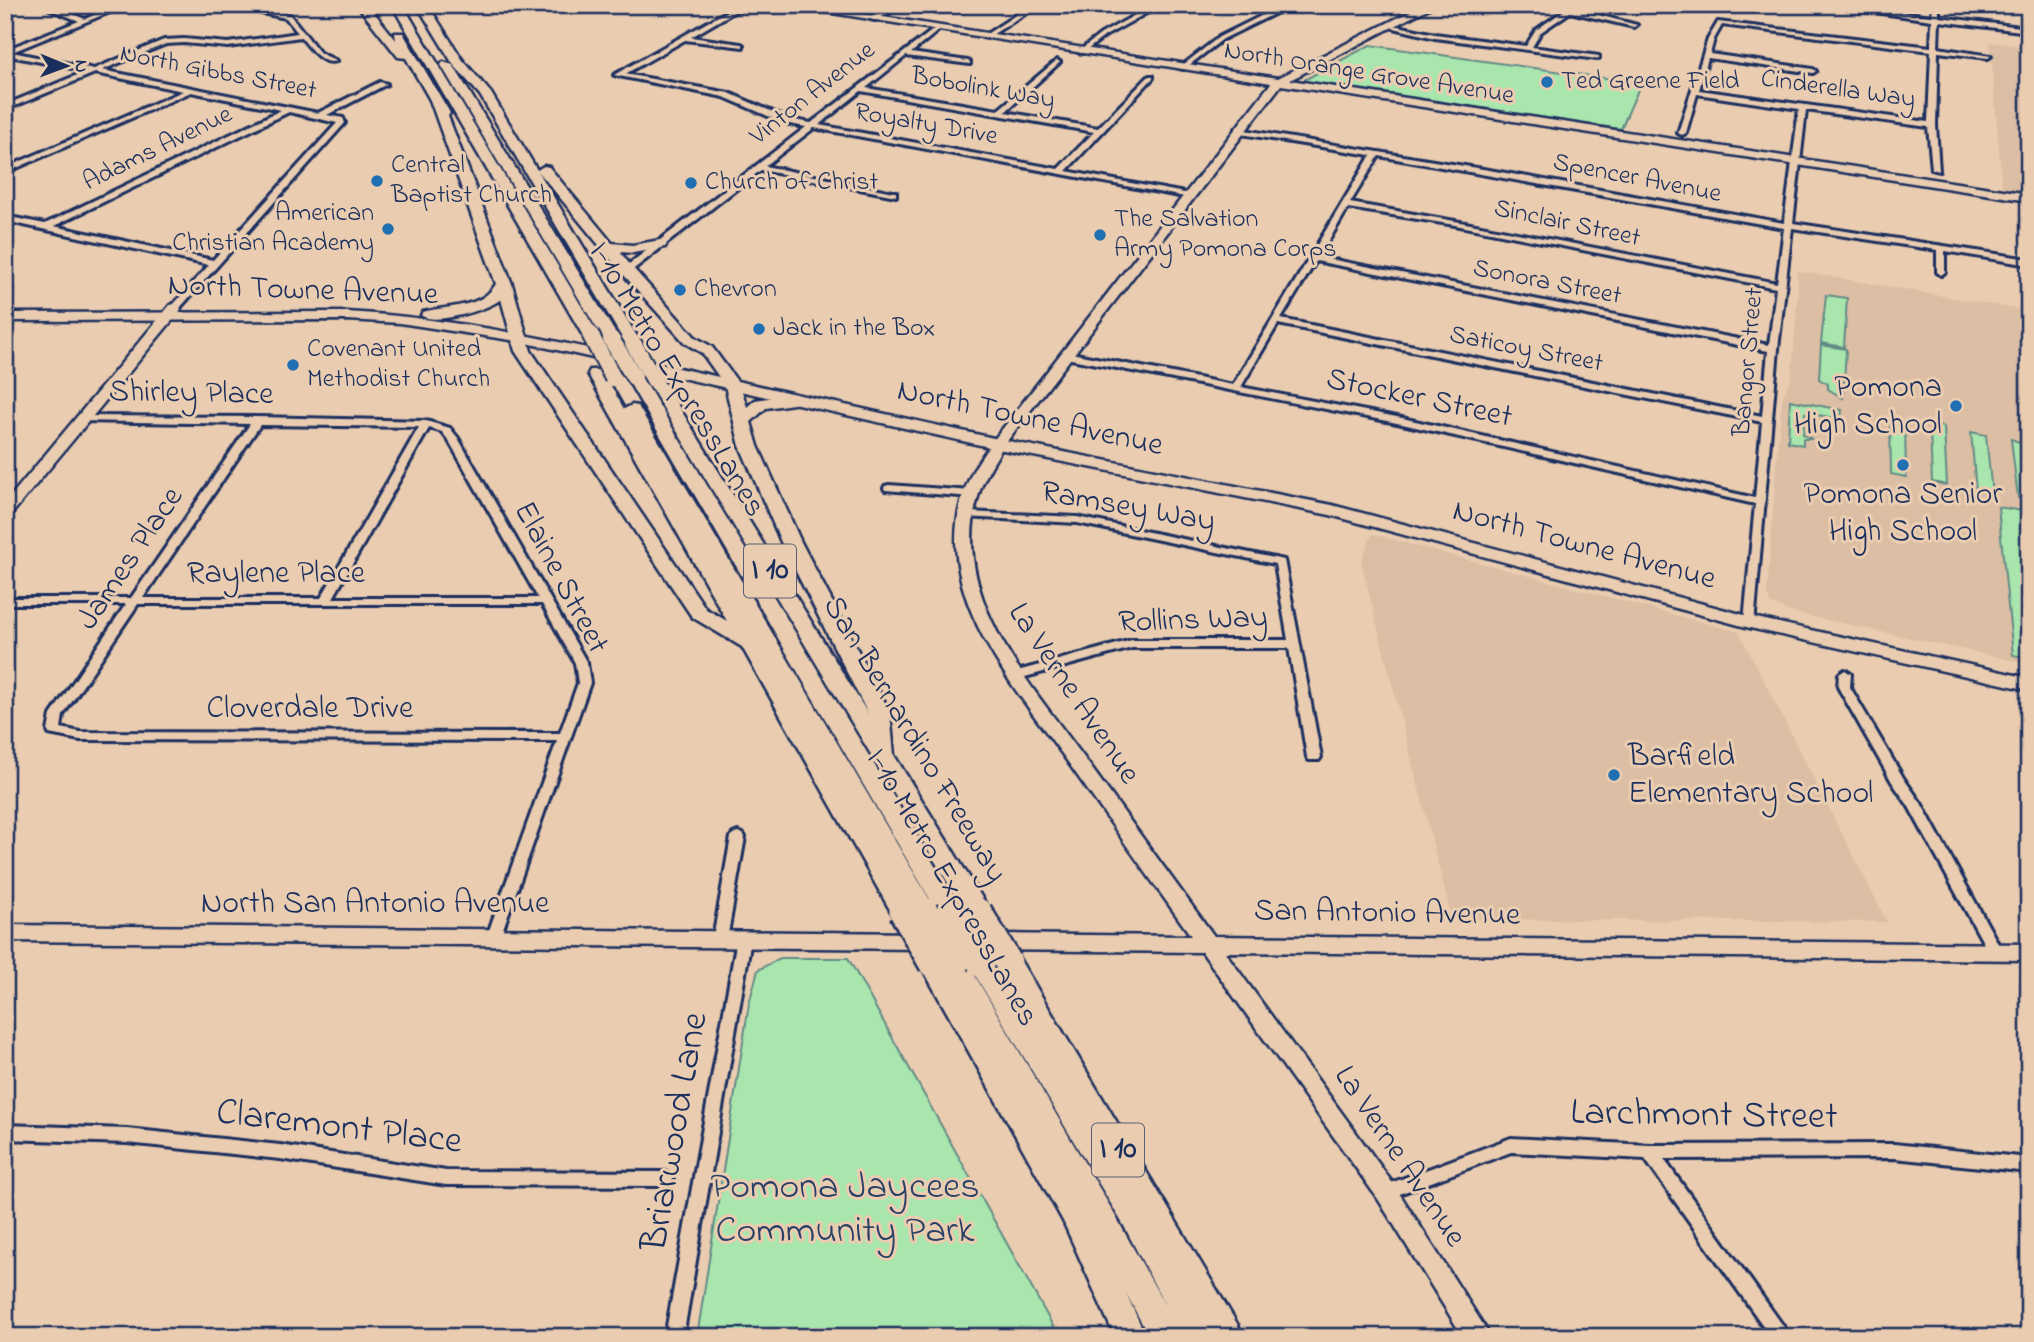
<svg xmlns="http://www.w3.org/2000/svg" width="2034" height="1342" font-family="'Indie Flower',sans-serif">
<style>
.built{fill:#dbbea4}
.green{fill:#a9e6ad;stroke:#628a86;stroke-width:2}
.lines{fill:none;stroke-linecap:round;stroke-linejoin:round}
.minor-casing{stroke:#1b2f5e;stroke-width:6}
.secondary-casing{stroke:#1b2f5e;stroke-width:5}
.primary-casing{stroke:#1b2f5e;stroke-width:5}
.motorway-casing{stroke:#1b2f5e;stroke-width:5}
.minor{fill:#eacdb0;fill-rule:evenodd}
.secondary{fill:#eacdb0;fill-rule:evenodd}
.primary{fill:#eacdb0;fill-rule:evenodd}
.motorway{fill:#eacdb0;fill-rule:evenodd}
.motorway-bridge-far1-casing{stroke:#1b2f5e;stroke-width:20;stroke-linecap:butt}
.motorway-bridge-casing{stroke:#1b2f5e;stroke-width:32;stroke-linecap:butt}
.motorway-bridge-far1{stroke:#eacdb0;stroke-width:16}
.motorway-bridge{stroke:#eacdb0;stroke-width:27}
.poi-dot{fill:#1f6fb2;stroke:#eacdb0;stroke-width:2.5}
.labels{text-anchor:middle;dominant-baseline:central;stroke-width:6;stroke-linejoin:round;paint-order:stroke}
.far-street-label{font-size:26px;fill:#1b2f5e;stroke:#eacdb0}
.far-poi-label{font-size:26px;fill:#1b2f5e;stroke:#eacdb0;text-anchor:start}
.shield{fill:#eacdb0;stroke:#595e77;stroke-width:2}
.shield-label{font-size:30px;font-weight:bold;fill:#1b2f5e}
.street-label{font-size:32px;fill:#1b2f5e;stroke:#eacdb0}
.poi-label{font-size:32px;fill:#1b2f5e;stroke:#eacdb0;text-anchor:end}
.near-street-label{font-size:38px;fill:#1b2f5e;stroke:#eacdb0}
.near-park-label{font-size:38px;fill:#294166;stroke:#eacdb0}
</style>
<rect width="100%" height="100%" fill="#eacdb0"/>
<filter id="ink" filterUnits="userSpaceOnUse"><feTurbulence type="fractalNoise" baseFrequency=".0143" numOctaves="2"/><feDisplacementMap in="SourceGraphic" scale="14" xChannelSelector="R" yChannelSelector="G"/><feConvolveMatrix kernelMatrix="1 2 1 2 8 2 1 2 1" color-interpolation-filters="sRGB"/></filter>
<g filter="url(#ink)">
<path class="built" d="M1990,42L2029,47V192L2002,188Z
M1797,271L2029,311V664L1790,612L1770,603L1767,594L1776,468L1782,398L1792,376L1798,288Z
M1372,534L1739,632L1887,922L1452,919L1361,562Z"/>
<path class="green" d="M1370,45L1641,83L1621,129L1311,83L1304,80Z
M1826,295L1847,298L1844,347L1821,343Z
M1821,345L1846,349L1843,398L1828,389V384L1819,379Z
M1790,400L1842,410L1841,419L1805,413L1803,435L1812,439H1803V445L1788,442Z
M1890,418L1905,423L1906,477L1891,474Z
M1930,425L1944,427L1947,485L1932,482Z
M1971,432L1986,435L1992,494L1976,491Z
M2011,439L2027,445L2029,500L2018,498Z
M1998,507L2029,512V658L2013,655Z
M780,958H848L1059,1337H697L749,1004L758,970Z"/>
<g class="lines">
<defs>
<path id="minor" d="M40,5H50L85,19L118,5H127L12,52L94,69L164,40L184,39L228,43L298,33L286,18L221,5H237L290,15L320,53L337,61C322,66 310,48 301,37L228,47L184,43L166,44L102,70L318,113L380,82L387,84L327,115L343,118L345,123L178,310H172V306L209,265L5,221V216L45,224L281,110L191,92L5,173V168L183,91L95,73L5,110V105L87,71L5,55V50L79,21ZM289,112L337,123L213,260L54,226Z
M738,5H746L691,37L741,44L743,45V47L685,40L625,74L729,93L789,119L811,123L937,27L939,28V30L911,53L968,61L970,62V64L906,56L866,88L998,110L1057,60L1060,62L1059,63L1005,112L1098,128L1149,76H1153V78L1066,171L1190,194L1194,196L1190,198L814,128L765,166L893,192H896V196L761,170L630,272H624V268L806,127L784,123L724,97L614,75ZM861,91L1094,132L1058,169L819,125Z
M896,5H905L875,20L870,19Z
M1031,5H1039L987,38L982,37Z
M1153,5H1161L1105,36L1083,53L1078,52L1101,34Z
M1283,5H1292L1223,39L1184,69L1179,68L1219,37Z
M1572,5H1580L1575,9L1637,25L1634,27L1570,12L1541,32L1532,47L1599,56V58L1597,59L1435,38L1386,26L1389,24L1435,34L1526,46L1536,30Z
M1823,5H1844L1932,16L1933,5H1939V17L2029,28V32L1939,21L1938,48L1991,56L1988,58L1938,52L1936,125L1939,171L1932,169L1928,127L1806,110L1793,223L2029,259V265L1945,251V272L1941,275L1937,272V250L1792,228L1778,349L1754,625H1746L1744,622L1755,504L1402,424L1066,358L1061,355L1066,352L1233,385L1371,155L1235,133V129H1238L1489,170L1784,223L1799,109L1697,94L1686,133L1682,135L1678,133L1708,39L1718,22L1931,47L1932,20ZM1722,25L1931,51L1928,122L1699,90L1708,58L1813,73L1816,71L1813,69L1710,54L1714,39ZM1379,156L1784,228L1777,283L1455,221L1350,203ZM1348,208L1455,225L1776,288L1769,345L1319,257ZM1316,261L1768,351L1762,416L1281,319ZM1278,324L1762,422L1755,498L1402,418L1241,387Z
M82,416L258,417L426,421L450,428L458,438L587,663L590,683L499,940L494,941L489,940L487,936L557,741L80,740L49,734L48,731L51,715L126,604H5V598H131L250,424L78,421V417ZM260,425L419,427L321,598H143ZM429,428L442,432L449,441L538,598H333ZM138,604H542L575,663L578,683L560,733L80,732L61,728L63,715Z
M889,485L972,491L977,494L972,497L885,490L884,488L885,486Z
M967,512L1077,517L1284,560L1321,757L1319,760H1309L1307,757L1289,648H1132L1014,680L1008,676L1010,673L1132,640H1288L1275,564L1077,523L963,517L962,515L963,513Z
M1845,670L1851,674L1850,687L1904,779L1921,803L2002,951L2000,955L1995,957L1990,955L1908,805L1892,782L1838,687L1839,674Z
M738,832L743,834L745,837L727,939L725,943L720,944L715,943L713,939L731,837L733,834Z
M744,934L749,935L751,939L683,1337H665L737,939L739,935Z
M5,1125L127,1129L280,1145L446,1171L665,1172L671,1174L673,1179L671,1184L665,1186L446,1185L280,1159L127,1143L5,1139Z
M1511,1138L1650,1145L1894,1144L2029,1158V1172L1894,1158L1664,1159L1791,1337H1771L1645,1159L1511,1152L1386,1199L1380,1197L1378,1192L1380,1187Z"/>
<path id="secondary" d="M782,5H805L1278,78L1423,5H1435L1290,80L2029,194V201L1281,85L1004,445C994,462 983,478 978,497C949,598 1031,684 1085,759C1128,818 1171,877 1214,936L2029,944V960L1225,952L1394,1185L1491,1337H1463L1378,1199L1202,952L989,950L982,948L979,942L982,936L989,934L1191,936C1149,877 1107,818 1065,758C1008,678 922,582 970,477C976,464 985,452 993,441L1271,83Z
M175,304L181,308L180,311L10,516L5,518V503L170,305Z
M5,925L926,933L933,935L936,941L933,947L926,949L5,941Z"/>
<path id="primary" d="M627,266L632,267L695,337L712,347L737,381L998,439L1332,505L1752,617L2029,678V690L1750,628L1330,515L998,449L517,341L400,323L347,320L5,321V313L347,312C473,319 596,350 719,377L702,353L685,343L622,273V267Z"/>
<path id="motorway" d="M357,5H368L396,40L395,33H403L450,113L448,116L512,284L531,351L706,609L727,621L588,374L590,370H602L624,409L632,405L638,406L933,905L936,911L933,917L924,920L913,914L903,920L894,917L742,647L692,617L515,351L501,299C488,310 433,326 421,315L423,312C449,305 481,309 496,284L430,100L406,58L398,57Z
M392,5H403L598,334L596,337H584L582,334Z
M417,5H428L462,59L491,93L537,170L544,166L549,167L612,243L633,245L660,240L667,244L665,247L633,253L620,252L634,270L632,273H622L538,171L641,343L639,346L633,348L625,343L480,95L453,64Z
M443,62L453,65L619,339L617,342L611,344L603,339L441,65Z
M634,372L642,377L959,906L962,912L959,918L950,921L941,918L626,377Z
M655,376L663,381L868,714L781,542L740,446L725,386L733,381L739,382L747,407L755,400L794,394L802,399L800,403L766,408L751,422L758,446L801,542L890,712L894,755L987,906L990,912L987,918L978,921L969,918L647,381Z
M1008,952L1017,955L1245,1337H1182L1180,1334L1181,1337H1149L1126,1293L1146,1337H1115L1063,1221L920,964L924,957L933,954L944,961L946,957L955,954L964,957L1111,1208L1166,1307L1124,1226L968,963L972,956L981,953L990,956L1023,1010L995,962L999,955Z"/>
</defs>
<use href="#minor" class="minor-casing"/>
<use href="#secondary" class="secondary-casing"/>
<use href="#primary" class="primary-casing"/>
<use href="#motorway" class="motorway-casing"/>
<use href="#minor" class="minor"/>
<use href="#secondary" class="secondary"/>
<use href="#primary" class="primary"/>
<use href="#motorway" class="motorway"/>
<defs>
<path id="motorway-bridge-far1" d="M590,334L613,378
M611,339L634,377
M633,343L655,381"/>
<path id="motorway-bridge" d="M903,911L933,964
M924,911L955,964
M950,912L981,963
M978,912L1008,962"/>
</defs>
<use href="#motorway-bridge-far1" class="motorway-bridge-far1-casing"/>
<use href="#motorway-bridge" class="motorway-bridge-casing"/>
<use href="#motorway-bridge-far1" class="motorway-bridge-far1"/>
<use href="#motorway-bridge" class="motorway-bridge"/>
</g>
</g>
<g class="poi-dot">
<circle cx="1547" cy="82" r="7"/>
<circle cx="377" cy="181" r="7"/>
<circle cx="691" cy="183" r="7"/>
<circle cx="388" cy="229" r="7"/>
<circle cx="1100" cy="235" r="7"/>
<circle cx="680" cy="290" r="7"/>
<circle cx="759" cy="329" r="7"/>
<circle cx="293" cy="365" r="7"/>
<circle cx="1956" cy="406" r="7"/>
<circle cx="1903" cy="465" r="7"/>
<circle cx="1614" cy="775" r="7"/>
</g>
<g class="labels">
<g class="far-street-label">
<text transform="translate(218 73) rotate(11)">North Gibbs Street</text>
<text transform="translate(1369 74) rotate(9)">North Orange Grove Avenue</text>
<text transform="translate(983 89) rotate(10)">Bobolink Way</text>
<text transform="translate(1838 90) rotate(8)">Cinderella Way</text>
<text transform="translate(813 94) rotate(-38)">Vinton Avenue</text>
<text transform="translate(926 125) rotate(10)">Royalty Drive</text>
<text transform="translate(158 149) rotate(-26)">Adams Avenue</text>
<text transform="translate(1637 179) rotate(11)">Spencer Avenue</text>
<text transform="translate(1567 224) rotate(12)">Sinclair Street</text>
<text transform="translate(1547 283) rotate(11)">Sonora Street</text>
<text transform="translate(1526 350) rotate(11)">Saticoy Street</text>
<text transform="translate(1749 362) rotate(-85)">Bangor Street</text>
</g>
<g class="far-poi-label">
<text x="1561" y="82">Ted Greene Field</text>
<text x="391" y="166">Central<tspan x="391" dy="30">Baptist Church</tspan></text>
<text x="705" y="183">Church of Christ</text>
<text x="374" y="214" text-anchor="end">American<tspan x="374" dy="30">Christian Academy</tspan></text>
<text x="1114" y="220">The Salvation<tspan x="1114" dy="30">Army Pomona Corps</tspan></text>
<text x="694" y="290">Chevron</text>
<text x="773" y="329">Jack in the Box</text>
<text x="307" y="350">Covenant United<tspan x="307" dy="30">Methodist Church</tspan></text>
</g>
<g class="shield">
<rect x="744" y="544.5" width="52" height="53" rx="5"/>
<rect x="1092" y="1123.5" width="52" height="53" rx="5"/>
</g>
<g class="shield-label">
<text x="770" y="571">I 10</text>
<text x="1118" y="1150">I 10</text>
</g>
<g class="street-label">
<text transform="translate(303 291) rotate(2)">North Towne Avenue</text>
<text transform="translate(676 380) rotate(59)">I-10 Metro ExpressLanes</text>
<text transform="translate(191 394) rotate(1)">Shirley Place</text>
<text transform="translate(1419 399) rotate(12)">Stocker Street</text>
<text transform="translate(1030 419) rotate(12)">North Towne Avenue</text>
<text transform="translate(1128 508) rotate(10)">Ramsey Way</text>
<text transform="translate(1584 546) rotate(15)">North Towne Avenue</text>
<text transform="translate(131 559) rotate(-56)">James Place</text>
<text x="276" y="574">Raylene Place</text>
<text transform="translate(560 578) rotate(62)">Elaine Street</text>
<text transform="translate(1193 621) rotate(-2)">Rollins Way</text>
<text transform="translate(1073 694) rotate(56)">La Verne Avenue</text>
<text x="310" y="709">Cloverdale Drive</text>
<text transform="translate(914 740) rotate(59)">San Bernardino Freeway</text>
<text transform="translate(951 888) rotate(60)">I-10 Metro ExpressLanes</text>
<text x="375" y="904">North San Antonio Avenue</text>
<text transform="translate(1387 914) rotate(1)">San Antonio Avenue</text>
<text transform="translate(1399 1157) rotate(56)">La Verne Avenue</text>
</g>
<g class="poi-label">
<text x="1942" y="388">Pomona<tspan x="1942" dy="37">High School</tspan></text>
<text x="1903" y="495" text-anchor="middle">Pomona Senior<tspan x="1903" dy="37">High School</tspan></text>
<text x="1628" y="757" text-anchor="start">Barfield<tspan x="1628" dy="37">Elementary School</tspan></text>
</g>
<g class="near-street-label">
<text transform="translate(1704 1116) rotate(1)">Larchmont Street</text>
<text transform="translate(339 1128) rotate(7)">Claremont Place</text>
<text transform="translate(676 1132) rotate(-80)">Briarwood Lane</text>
</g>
<g class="near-park-label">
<text x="845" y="1188">Pomona Jaycees<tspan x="845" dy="44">Community Park</tspan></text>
</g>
</g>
<rect width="2034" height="1342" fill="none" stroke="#eacdb0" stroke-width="28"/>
<rect x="14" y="14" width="2006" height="1314" fill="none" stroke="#1b2f5e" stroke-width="2.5" filter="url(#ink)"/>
<g transform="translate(66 66) rotate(91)" stroke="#eacdb0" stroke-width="5" paint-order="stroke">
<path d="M0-5L12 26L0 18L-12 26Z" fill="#1b2f5e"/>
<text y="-10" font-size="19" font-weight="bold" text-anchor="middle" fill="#1b2f5e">N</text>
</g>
</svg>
